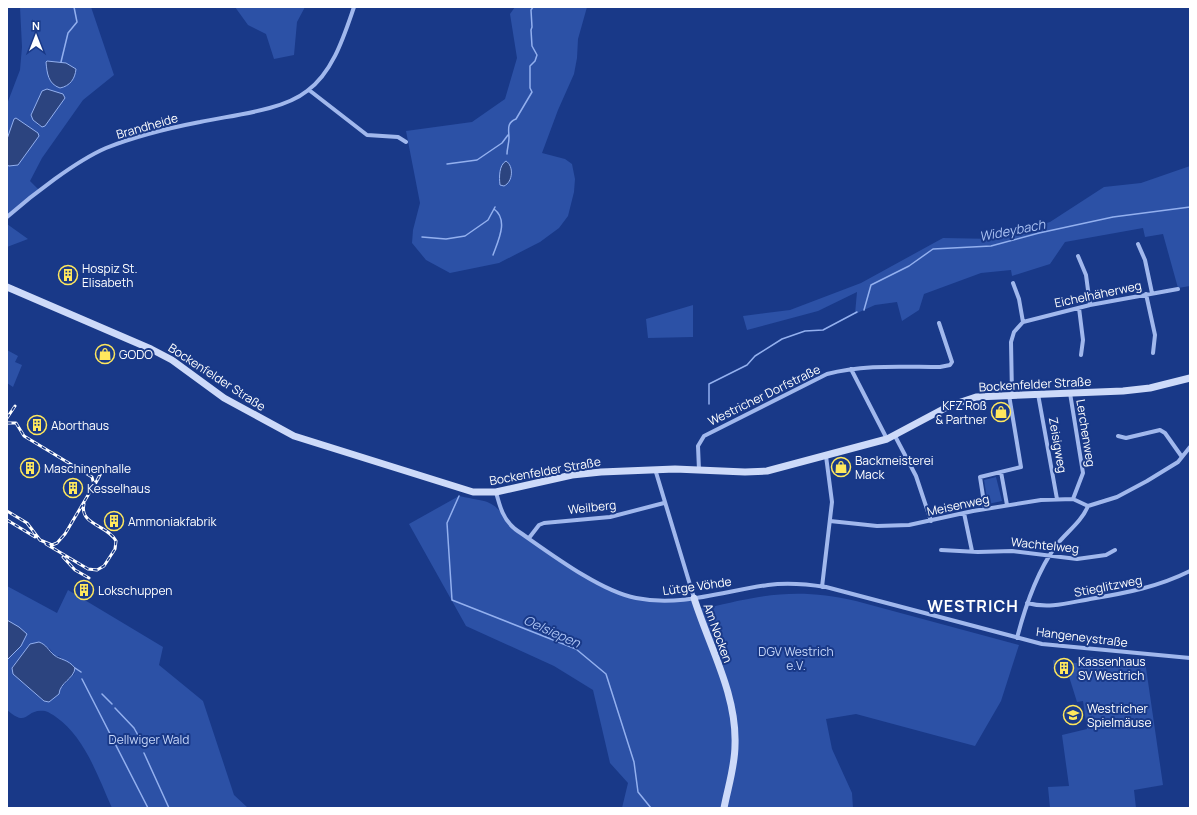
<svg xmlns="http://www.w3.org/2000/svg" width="1197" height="815" font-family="Manrope,sans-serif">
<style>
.green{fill:#2c51a6;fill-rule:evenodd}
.water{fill:#2c447f;stroke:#93b0ef}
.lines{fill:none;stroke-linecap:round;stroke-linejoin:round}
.stream{stroke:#93b0ef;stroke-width:1.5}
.street{stroke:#a1b8ed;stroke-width:4}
.secondary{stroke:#cddaf9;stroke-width:7}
.rail-casing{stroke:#fff;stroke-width:3}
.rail{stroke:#193988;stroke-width:1.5;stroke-dasharray:4.5;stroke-linecap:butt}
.labels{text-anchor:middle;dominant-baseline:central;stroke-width:4;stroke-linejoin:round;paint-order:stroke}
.street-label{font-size:12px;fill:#fff;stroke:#193988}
.poi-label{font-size:12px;fill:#fff;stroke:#193988;text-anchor:start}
.park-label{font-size:12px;fill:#c6d6f9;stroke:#193988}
.water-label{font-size:13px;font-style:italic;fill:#acc3f4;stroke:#193988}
.district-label{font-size:16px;font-weight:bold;letter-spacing:1px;fill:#fff;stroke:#193988}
</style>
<rect width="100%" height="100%" fill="#193988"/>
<path class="green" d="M20,7H91L114,75L83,100L42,158L30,181L39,190L7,215V165L9,166L14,119L7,139V104L20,70L22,47ZM47,61L66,63L56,87L49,79ZM42,91V127L38,125L31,115Z
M235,7H305L297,22L294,55L274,59L266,34L248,25Z
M515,7H587L578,39L577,58L574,74L558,110L542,153L565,159L572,164L575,179L574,192L568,216L559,228L540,242L499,263L450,273L426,260L412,243L413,230L420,203L406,131L472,122L505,99L517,58L510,14Z
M1190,166V286L1178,288L1163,234L1145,237L1143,228L1065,242L1050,264L1012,276L1011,270L981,273L924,294L919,310L902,321L897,302L875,305L855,314L857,292L818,311L747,330L743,316L790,310L861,283L943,238L996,239L1050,222L1104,187L1141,183Z
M7,224L28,239L7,247Z
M693,305V337L648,338L646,319Z
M7,350L18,356L15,362L22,365L13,387L7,383Z
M996,477L1002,501L988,504L984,480Z
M459,496C485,502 494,498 508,523C552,553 603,598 657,601C669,602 682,599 694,598L697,607L707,609L711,620L708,608C763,594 800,588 856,601L1019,645L1001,701L975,746L856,714L826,719L832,749L852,793L853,808H622L628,783L610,763L593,690L554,666L466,626L409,524Z
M7,586L57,613L68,590L163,647L159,665L203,701L234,795L248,808H112C98,777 85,737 56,717C53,715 49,712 45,711C24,708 29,729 7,710V660L21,646L10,621L7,620ZM30,644L49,648L55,656H59L75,673L60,689L44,701L13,673L12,667Z
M1088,657L1145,661L1163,785L1134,790L1136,808H1050L1048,787L1069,786L1062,735L1087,729L1083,701L1077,702L1067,670H1054L1053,660L1084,664Z"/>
<path class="water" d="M47,61L66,63L76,69C75,79 70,86 60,88C48,84 47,73 46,62Z
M47,89L63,94L65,98L45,126L42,127L33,120L31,115L42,91Z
M16,118L38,133L39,136L18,165L9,166L7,165V139L14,119Z
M506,161C514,166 513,182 504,186L500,185C499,177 499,165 506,161Z
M7,620L19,627L27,634L21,646L7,660Z
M39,642C47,645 48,650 54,655C60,660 68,659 75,668C74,679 60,682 59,694L49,702L44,701L13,674L12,668L30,644Z"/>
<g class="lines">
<path class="stream" d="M61,62L68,33L77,22L74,7
M507,154C507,149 509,143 509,138C509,130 506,123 516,119L532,92L530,88V66L535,61L537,55L532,46L531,30L532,27L531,10L533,7
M447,164L477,160L502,143L508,135
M422,237L446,239L465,236L488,220L495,207
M493,255C498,241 509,220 494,209
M864,310L871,285L909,266L933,249L991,246L1039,233L1113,217L1190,207
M709,404V384L747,365L755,356L782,339L805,331L823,330L857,312
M459,496L447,523L452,600L576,649L606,674L634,762L638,792L651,808
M75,668L81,672
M82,679L148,808
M102,694L112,704
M115,708L134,728L139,737
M144,753L169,808"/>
<path class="street" d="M309,90L367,135L398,137L406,142
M7,217C32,195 76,161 106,148C136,136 169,128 200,122C232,115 282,111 307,91C333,72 344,36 354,7
M1138,244L1145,260L1152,293
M1078,256L1086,275L1090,305
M1013,283L1019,299L1023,322
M1146,294L1155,335L1153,353
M1079,308L1083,340L1081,355
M851,369L887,439
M1070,393L1083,473L1073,499
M1038,394L1057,499
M1012,395L1011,342L1014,332L1023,322L1090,305L1178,289
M895,436L916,476L931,521
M1118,436L1126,438L1160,430L1165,433L1182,457
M655,469L694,598
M699,470L698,446L704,436L827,374C864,364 903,367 940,367L950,365L952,362L939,323
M1001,472L1007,505
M496,492C500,507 503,519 515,529C547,551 599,591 636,598C681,607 724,591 768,585C788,582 807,584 826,587L1042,644L1190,658
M985,509L980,477L1021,467L1009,395
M964,513L972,551
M830,521L877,526L909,525L973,511L1041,500L1073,499L1088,506
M529,538L539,525L544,523L610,517L664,503
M941,550L978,552L1012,551L1077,559L1106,555L1115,550
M822,587L832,502L826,456
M1027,603C1049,609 1068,603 1090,599C1126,593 1158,587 1190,571
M1017,638C1025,607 1036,574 1055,547C1065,533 1081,523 1088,506L1117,497L1147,481L1178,462L1190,447"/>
<path class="secondary" d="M7,287L151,349L172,360L224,398L294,436L473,492H496L572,475L601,472L675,469L745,472L767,471L887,439L949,406L976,397L1123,391L1150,388L1190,378
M694,598C709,646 737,694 735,745C735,766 728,787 724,808"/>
<defs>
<path id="rail" d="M7,418L15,406
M7,423H16L24,436L92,477L94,485L65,534L57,543L52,545L40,540L27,523L7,511
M93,488L101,473
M7,520L35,537
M46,544L88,569L97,570L104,566L115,549L116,541C108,525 79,525 84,504
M63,557L75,570L89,578"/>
</defs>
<use href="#rail" class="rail-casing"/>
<use href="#rail" class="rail"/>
</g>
<defs>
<symbol id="building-ring" viewBox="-11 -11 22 22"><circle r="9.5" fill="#193988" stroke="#ffe85d" stroke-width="1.5"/><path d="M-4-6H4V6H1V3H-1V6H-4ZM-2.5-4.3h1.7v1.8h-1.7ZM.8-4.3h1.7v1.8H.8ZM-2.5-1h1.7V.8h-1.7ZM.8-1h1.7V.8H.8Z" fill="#ffe85d"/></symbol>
<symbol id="shop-ring" viewBox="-11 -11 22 22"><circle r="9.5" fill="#193988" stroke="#ffe85d" stroke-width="1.5"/><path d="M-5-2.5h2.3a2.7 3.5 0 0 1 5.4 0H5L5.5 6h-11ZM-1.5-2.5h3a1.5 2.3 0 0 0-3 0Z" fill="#ffe85d"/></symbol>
<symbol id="school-ring" viewBox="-11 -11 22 22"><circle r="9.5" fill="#193988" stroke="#ffe85d" stroke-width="1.5"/><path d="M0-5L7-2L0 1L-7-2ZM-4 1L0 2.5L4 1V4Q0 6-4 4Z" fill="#ffe85d"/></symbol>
</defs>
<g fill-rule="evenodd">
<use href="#building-ring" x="57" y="264" width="22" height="22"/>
<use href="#shop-ring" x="94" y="343" width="22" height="22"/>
<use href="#shop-ring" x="990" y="401" width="22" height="22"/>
<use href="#building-ring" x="26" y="414" width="22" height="22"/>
<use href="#shop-ring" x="830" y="456" width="22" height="22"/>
<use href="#building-ring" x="19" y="457" width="22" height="22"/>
<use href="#building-ring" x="62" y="477" width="22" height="22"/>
<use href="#building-ring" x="103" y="510" width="22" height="22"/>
<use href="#building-ring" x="73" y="579" width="22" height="22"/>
<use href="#building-ring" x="1053" y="657" width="22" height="22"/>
<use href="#school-ring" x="1062" y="704" width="22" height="22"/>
</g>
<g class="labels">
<g class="street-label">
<text transform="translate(147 126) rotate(-16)">Brandheide</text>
<text transform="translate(1098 294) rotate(-12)">Eichelhäherweg</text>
<text transform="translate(217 377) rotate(33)">Bockenfelder Straße</text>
<text transform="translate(1035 384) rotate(-3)">Bockenfelder Straße</text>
<text transform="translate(764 395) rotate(-26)">Westricher Dorfstraße</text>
<text transform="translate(1086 433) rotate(81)">Lerchenweg</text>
<text transform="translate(1058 445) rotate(80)">Zeisigweg</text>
<text transform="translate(545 471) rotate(-10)">Bockenfelder Straße</text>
<text transform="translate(958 505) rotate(-12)">Meisenweg</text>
<text transform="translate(592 507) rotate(-6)">Weilberg</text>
<text transform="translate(1045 545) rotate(6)">Wachtelweg</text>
<text transform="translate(697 586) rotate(-8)">Lütge Vöhde</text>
<text transform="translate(1108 586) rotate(-11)">Stieglitzweg</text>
<text transform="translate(718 633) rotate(70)">Am Nocken</text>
<text transform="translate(1082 637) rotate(7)">Hangeneystraße</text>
</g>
<g class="poi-label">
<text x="82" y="268">Hospiz St.<tspan x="82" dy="14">Elisabeth</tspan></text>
<text x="119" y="354">GODO</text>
<text x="987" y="405" text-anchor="end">KFZ Roß<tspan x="987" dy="14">&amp; Partner</tspan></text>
<text x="51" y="425">Aborthaus</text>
<text x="855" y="460">Backmeisterei<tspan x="855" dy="14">Mack</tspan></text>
<text x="44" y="468">Maschinenhalle</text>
<text x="87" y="488">Kesselhaus</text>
<text x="128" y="521">Ammoniakfabrik</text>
<text x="98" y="590">Lokschuppen</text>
<text x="1078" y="661">Kassenhaus<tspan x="1078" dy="14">SV Westrich</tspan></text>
<text x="1087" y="708">Westricher<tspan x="1087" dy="14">Spielmäuse</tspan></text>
</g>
<g class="park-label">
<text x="796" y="651">DGV Westrich<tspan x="796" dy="14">e.V.</tspan></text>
<text x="149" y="739">Dellwiger Wald</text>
</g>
<g class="water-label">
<text transform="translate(1012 230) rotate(-11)">Wideybach</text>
<text transform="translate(552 631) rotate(24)">Oelsiepen</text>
</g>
<g class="district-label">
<text x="973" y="606">WESTRICH</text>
</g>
</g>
<rect width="1197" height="815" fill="none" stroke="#ffffff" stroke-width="16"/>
<g transform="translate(36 36)" stroke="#193988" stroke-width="3" paint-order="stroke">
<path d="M0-3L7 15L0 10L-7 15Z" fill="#ffffff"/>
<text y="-6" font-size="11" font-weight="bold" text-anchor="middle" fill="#ffffff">N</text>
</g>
</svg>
